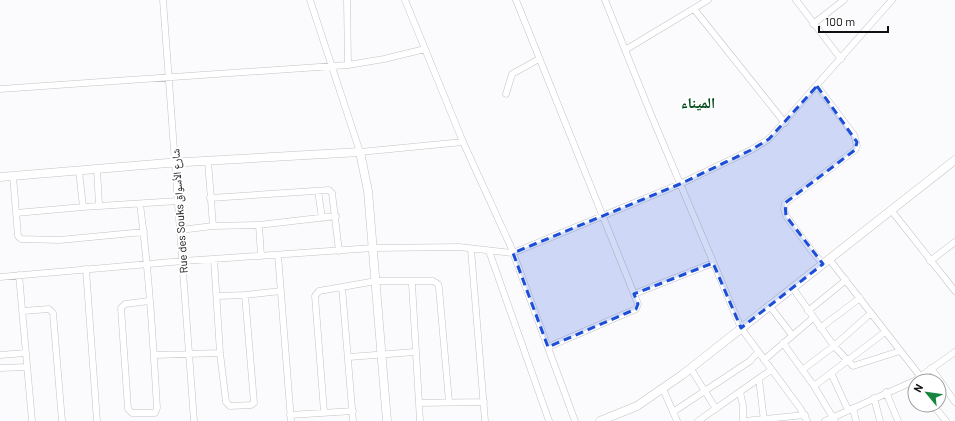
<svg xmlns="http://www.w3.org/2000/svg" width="955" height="421" font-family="Barlow,'Noto Naskh Arabic',sans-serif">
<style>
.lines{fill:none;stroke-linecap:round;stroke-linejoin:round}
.minor-casing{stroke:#c3c2c5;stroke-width:7}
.major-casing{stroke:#c3c2c5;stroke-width:9}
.minor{stroke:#fff;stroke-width:6}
.major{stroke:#fff;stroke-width:8}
.marked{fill:#1d4ed8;fill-opacity:0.2;stroke:#1d4ed8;stroke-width:3;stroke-dasharray:8 5;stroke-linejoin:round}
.labels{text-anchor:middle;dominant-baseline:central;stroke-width:4;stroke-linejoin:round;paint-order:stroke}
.street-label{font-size:11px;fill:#111011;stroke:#fff}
.district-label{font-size:15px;font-weight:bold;fill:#004a1c;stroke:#fff}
</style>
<rect width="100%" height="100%" fill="#fbfbfe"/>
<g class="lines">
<defs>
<path id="minor" d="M163,0L194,421
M310,0L360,152L463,142
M347,0L348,65
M405,0L463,142L511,247L575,421
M516,0L638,304L636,309L548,347
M605,0L652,117L741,328L800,408L807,421
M796,0L841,59
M694,9L785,123
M813,24L844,0
M625,50L708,0
M817,86L854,135L857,146L855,150L785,203L784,209L786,216L811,250L823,264
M0,89L348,65L384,59L425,49
M506,94L512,74L539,59
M208,161L213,226
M97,169L99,205
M79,171L83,207L178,201
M13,176L18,236L21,239L59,240L144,232
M318,191L322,218
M210,198L329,190L332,193L339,251
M140,204C149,272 153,340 157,408L155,413H132L128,409L121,308L125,304L149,301
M891,210L955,291
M16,213L83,207
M259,225L261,256
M180,230L213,226L259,225L336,216
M471,249L485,421
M489,251L549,421
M278,255L291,421
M214,259L220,353L226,402L230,406L251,405L254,403L245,295L218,296
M829,259L920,376
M930,261L955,242
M86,269L97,421
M19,275L32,421
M0,277L183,261L373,248L459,247L513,253L680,184L751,150L769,139L892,0
M411,281H433L438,284L439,288L449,402
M792,287L834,346L853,366L900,351
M634,294L713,263
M245,295L281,291
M769,305L792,335
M23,311L49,309L53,313L62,421
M808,311L846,280
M820,328L860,298
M783,343L814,386L835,421
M0,355L26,353
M154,355L220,353
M349,357L415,352
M764,360L813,318
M0,368L27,367
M931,368L955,402
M691,369L716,409
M802,370L834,346L871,313
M831,373L848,410
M759,379L764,421
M814,386L885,332
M663,389L677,421
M740,392L743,406V421
M886,392L898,421
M874,398L880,421
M419,403L484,402
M933,405L946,421
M853,408L856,421
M324,412L315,296L319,291L342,287
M673,412L750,361L758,352
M290,415L353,411
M353,421L342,287L376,281H411L412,284L420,421
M698,421L771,370
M745,421L805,415
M825,421L914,381L955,352"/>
<path id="major" d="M0,177L168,163L360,152L368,191L387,421
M600,421L637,406L682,375L955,160"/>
</defs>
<use href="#minor" class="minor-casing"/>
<use href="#major" class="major-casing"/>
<use href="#minor" class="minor"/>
<use href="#major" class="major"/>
</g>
<path class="marked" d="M817,86L857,142L855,150L785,203L786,216L823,264L741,328L713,263L634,294L638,304L636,309L548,347L513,253L680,184L751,150L769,139Z"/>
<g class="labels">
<g class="street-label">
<text transform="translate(179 211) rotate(-94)">Rue des Souks شارع الأسواق</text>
</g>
<g class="district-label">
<text x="698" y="102">الميناء</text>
</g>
</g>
<g transform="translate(927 393) rotate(299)"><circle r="19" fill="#ffffff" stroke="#a09fa0"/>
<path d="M0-3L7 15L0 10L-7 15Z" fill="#15863e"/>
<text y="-6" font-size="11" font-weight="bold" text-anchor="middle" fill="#111011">N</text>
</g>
<path d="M819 26v6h69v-6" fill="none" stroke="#111011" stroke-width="2"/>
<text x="825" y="26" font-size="12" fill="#111011" stroke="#ffffff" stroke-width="3" paint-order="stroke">100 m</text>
</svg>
